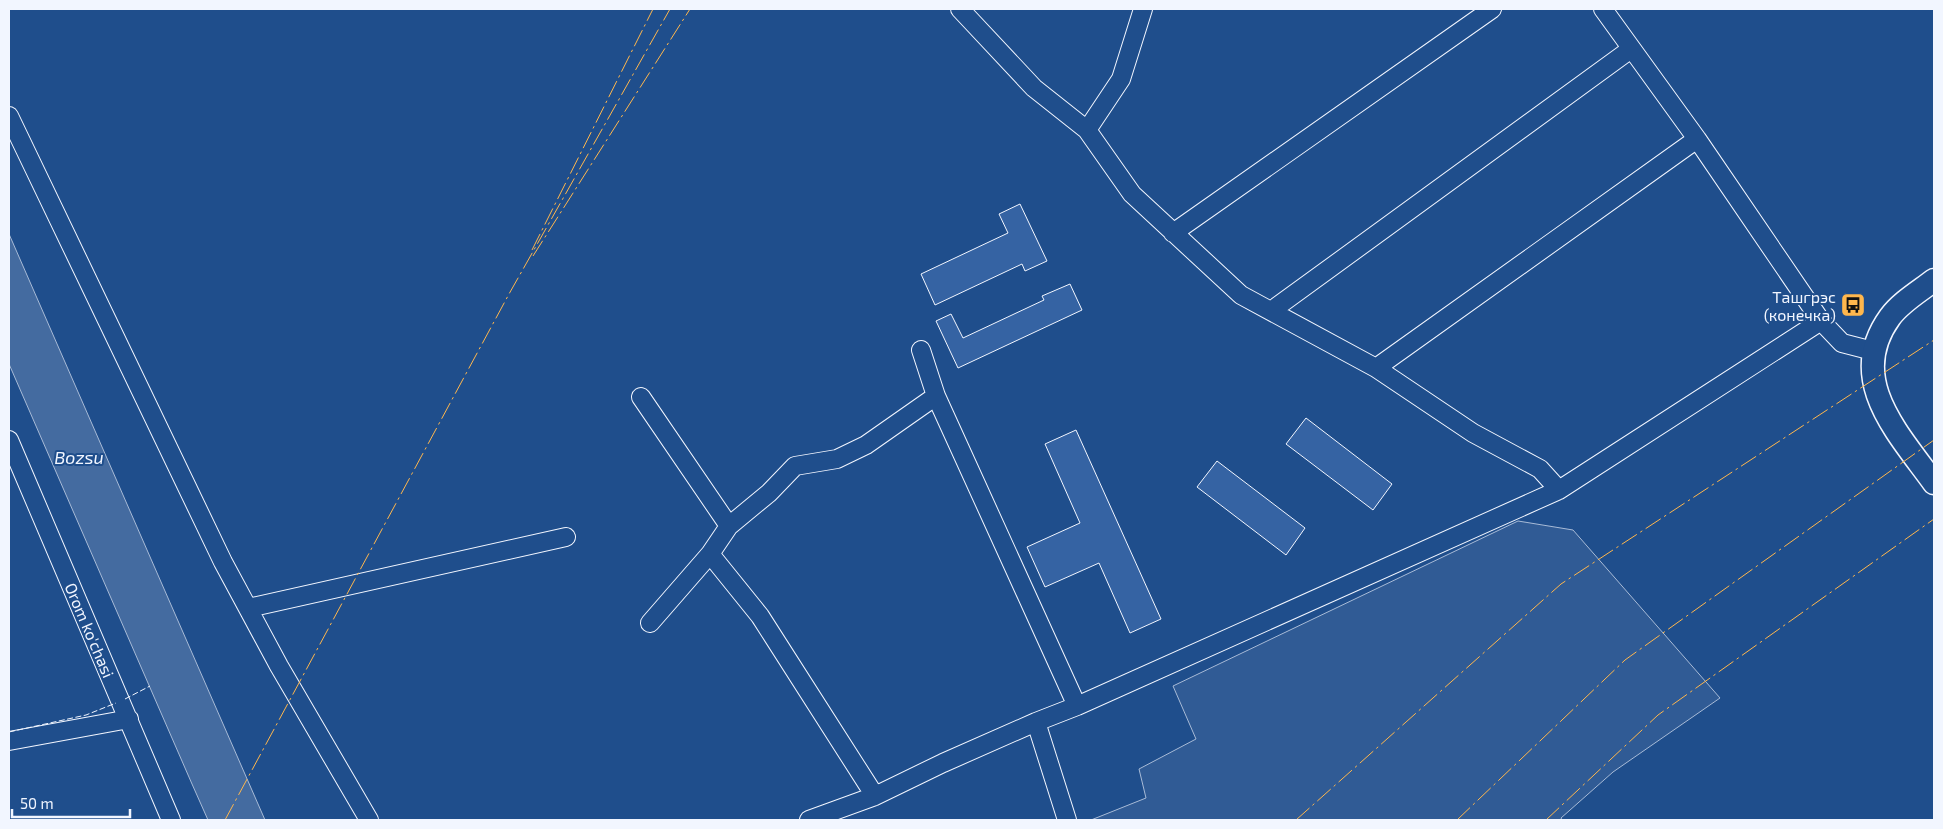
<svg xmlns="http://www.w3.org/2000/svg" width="1943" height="829" font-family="'Exo 2',sans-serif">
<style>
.built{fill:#305b95;stroke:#a8bbd7}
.water{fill:#446ba0;stroke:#a8bbd7}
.building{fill:#3563a3;stroke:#f2f6ff}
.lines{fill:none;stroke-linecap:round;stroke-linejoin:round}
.minor-casing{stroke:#f2f6ff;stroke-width:20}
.major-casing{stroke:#f2f6ff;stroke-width:25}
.minor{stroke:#1f4e8c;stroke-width:18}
.major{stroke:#1f4e8c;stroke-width:22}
.fence{stroke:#f2f6ff;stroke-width:1;stroke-dasharray:6 2.5;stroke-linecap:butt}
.power{stroke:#ffb74d;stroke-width:1;stroke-dasharray:18 4 2.5 4;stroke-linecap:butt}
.labels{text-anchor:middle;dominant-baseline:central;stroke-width:4;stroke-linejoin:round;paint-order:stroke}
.poi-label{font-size:16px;fill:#f2f6ff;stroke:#1f4e8c;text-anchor:end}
.street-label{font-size:16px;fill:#f2f6ff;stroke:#1f4e8c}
.water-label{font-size:18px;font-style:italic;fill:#f2f6ff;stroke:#1f4e8c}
</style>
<rect width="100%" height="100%" fill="#1f4e8c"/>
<path class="built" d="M1518,521L1573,530L1720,698L1613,772L1561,818L1562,820H1091L1146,798L1139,769L1196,739L1173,686Z"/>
<path class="water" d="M9,234L265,820H208L192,784L9,364Z"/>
<path class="building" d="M1020,204L1047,261L1025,271L1022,264L935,305L921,274L1008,233L999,214Z
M1070,284L1082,310L958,368L936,321L951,314L963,338L1044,300L1042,296Z
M1306,418L1392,484L1373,510L1286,444Z
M1076,430L1161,619L1130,633L1099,563L1045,587L1027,547L1080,523L1045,444Z
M1217,461L1305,528L1286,555L1197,487Z"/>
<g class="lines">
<defs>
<path id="minor" d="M960,9L1034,88L1087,130L1132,194L1241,295L1376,368L1473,433L1540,469L1559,490
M1603,9L1697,139L1821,321L1842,343L1873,351
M9,116L223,562L279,666L369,820
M1087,130L1121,79L1143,9
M1173,233L1492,9
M1271,311L1631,49
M921,350L936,396L1077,706
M1376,368L1697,139
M641,397L729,526
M9,440L171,820
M248,608L566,537
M650,623L710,554
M1036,722L1067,820
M9,741L129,719
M875,796L760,616L710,554L729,526L769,493L795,466L837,459L866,445L936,396
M809,820L875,796L943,763L1036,722L1077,706L1559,490L1821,321"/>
<path id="major" d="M1934,280C1920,291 1901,302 1890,317C1845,379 1898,433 1934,483"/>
</defs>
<use href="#minor" class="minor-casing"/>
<use href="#major" class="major-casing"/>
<use href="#minor" class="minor"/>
<use href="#major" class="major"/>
<path class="fence" d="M125,699L150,686
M9,732L86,715L116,703"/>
<path class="power" d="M532,250L653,9
M533,256L690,9
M225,820L509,294L670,9
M1296,820L1561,584L1934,340
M1457,820L1625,660L1934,440
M1546,820L1658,715L1934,519"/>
</g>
<defs>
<symbol id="bus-square" viewBox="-11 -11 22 22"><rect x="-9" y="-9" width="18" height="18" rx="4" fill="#ffb74d" stroke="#1f4e8c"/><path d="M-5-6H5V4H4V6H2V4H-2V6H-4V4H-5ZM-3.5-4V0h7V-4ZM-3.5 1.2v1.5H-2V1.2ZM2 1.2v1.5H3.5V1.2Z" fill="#111"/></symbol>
</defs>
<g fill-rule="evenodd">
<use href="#bus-square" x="1839" y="291" width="28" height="28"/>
</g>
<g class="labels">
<g class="poi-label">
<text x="1836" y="296">Ташгрэс<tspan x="1836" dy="18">(конечка)</tspan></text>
</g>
<g class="street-label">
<text transform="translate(90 630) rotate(67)">Orom ko'chasi</text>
</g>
<g class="water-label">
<text x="79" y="457">Bozsu</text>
</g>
</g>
<rect width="1943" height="829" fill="none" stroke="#f2f6ff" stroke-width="20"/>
<path d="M12 809v8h118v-8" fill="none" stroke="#f2f6ff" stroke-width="2.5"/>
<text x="20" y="809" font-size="15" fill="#f2f6ff" stroke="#1f4e8c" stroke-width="4" paint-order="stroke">50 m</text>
</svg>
